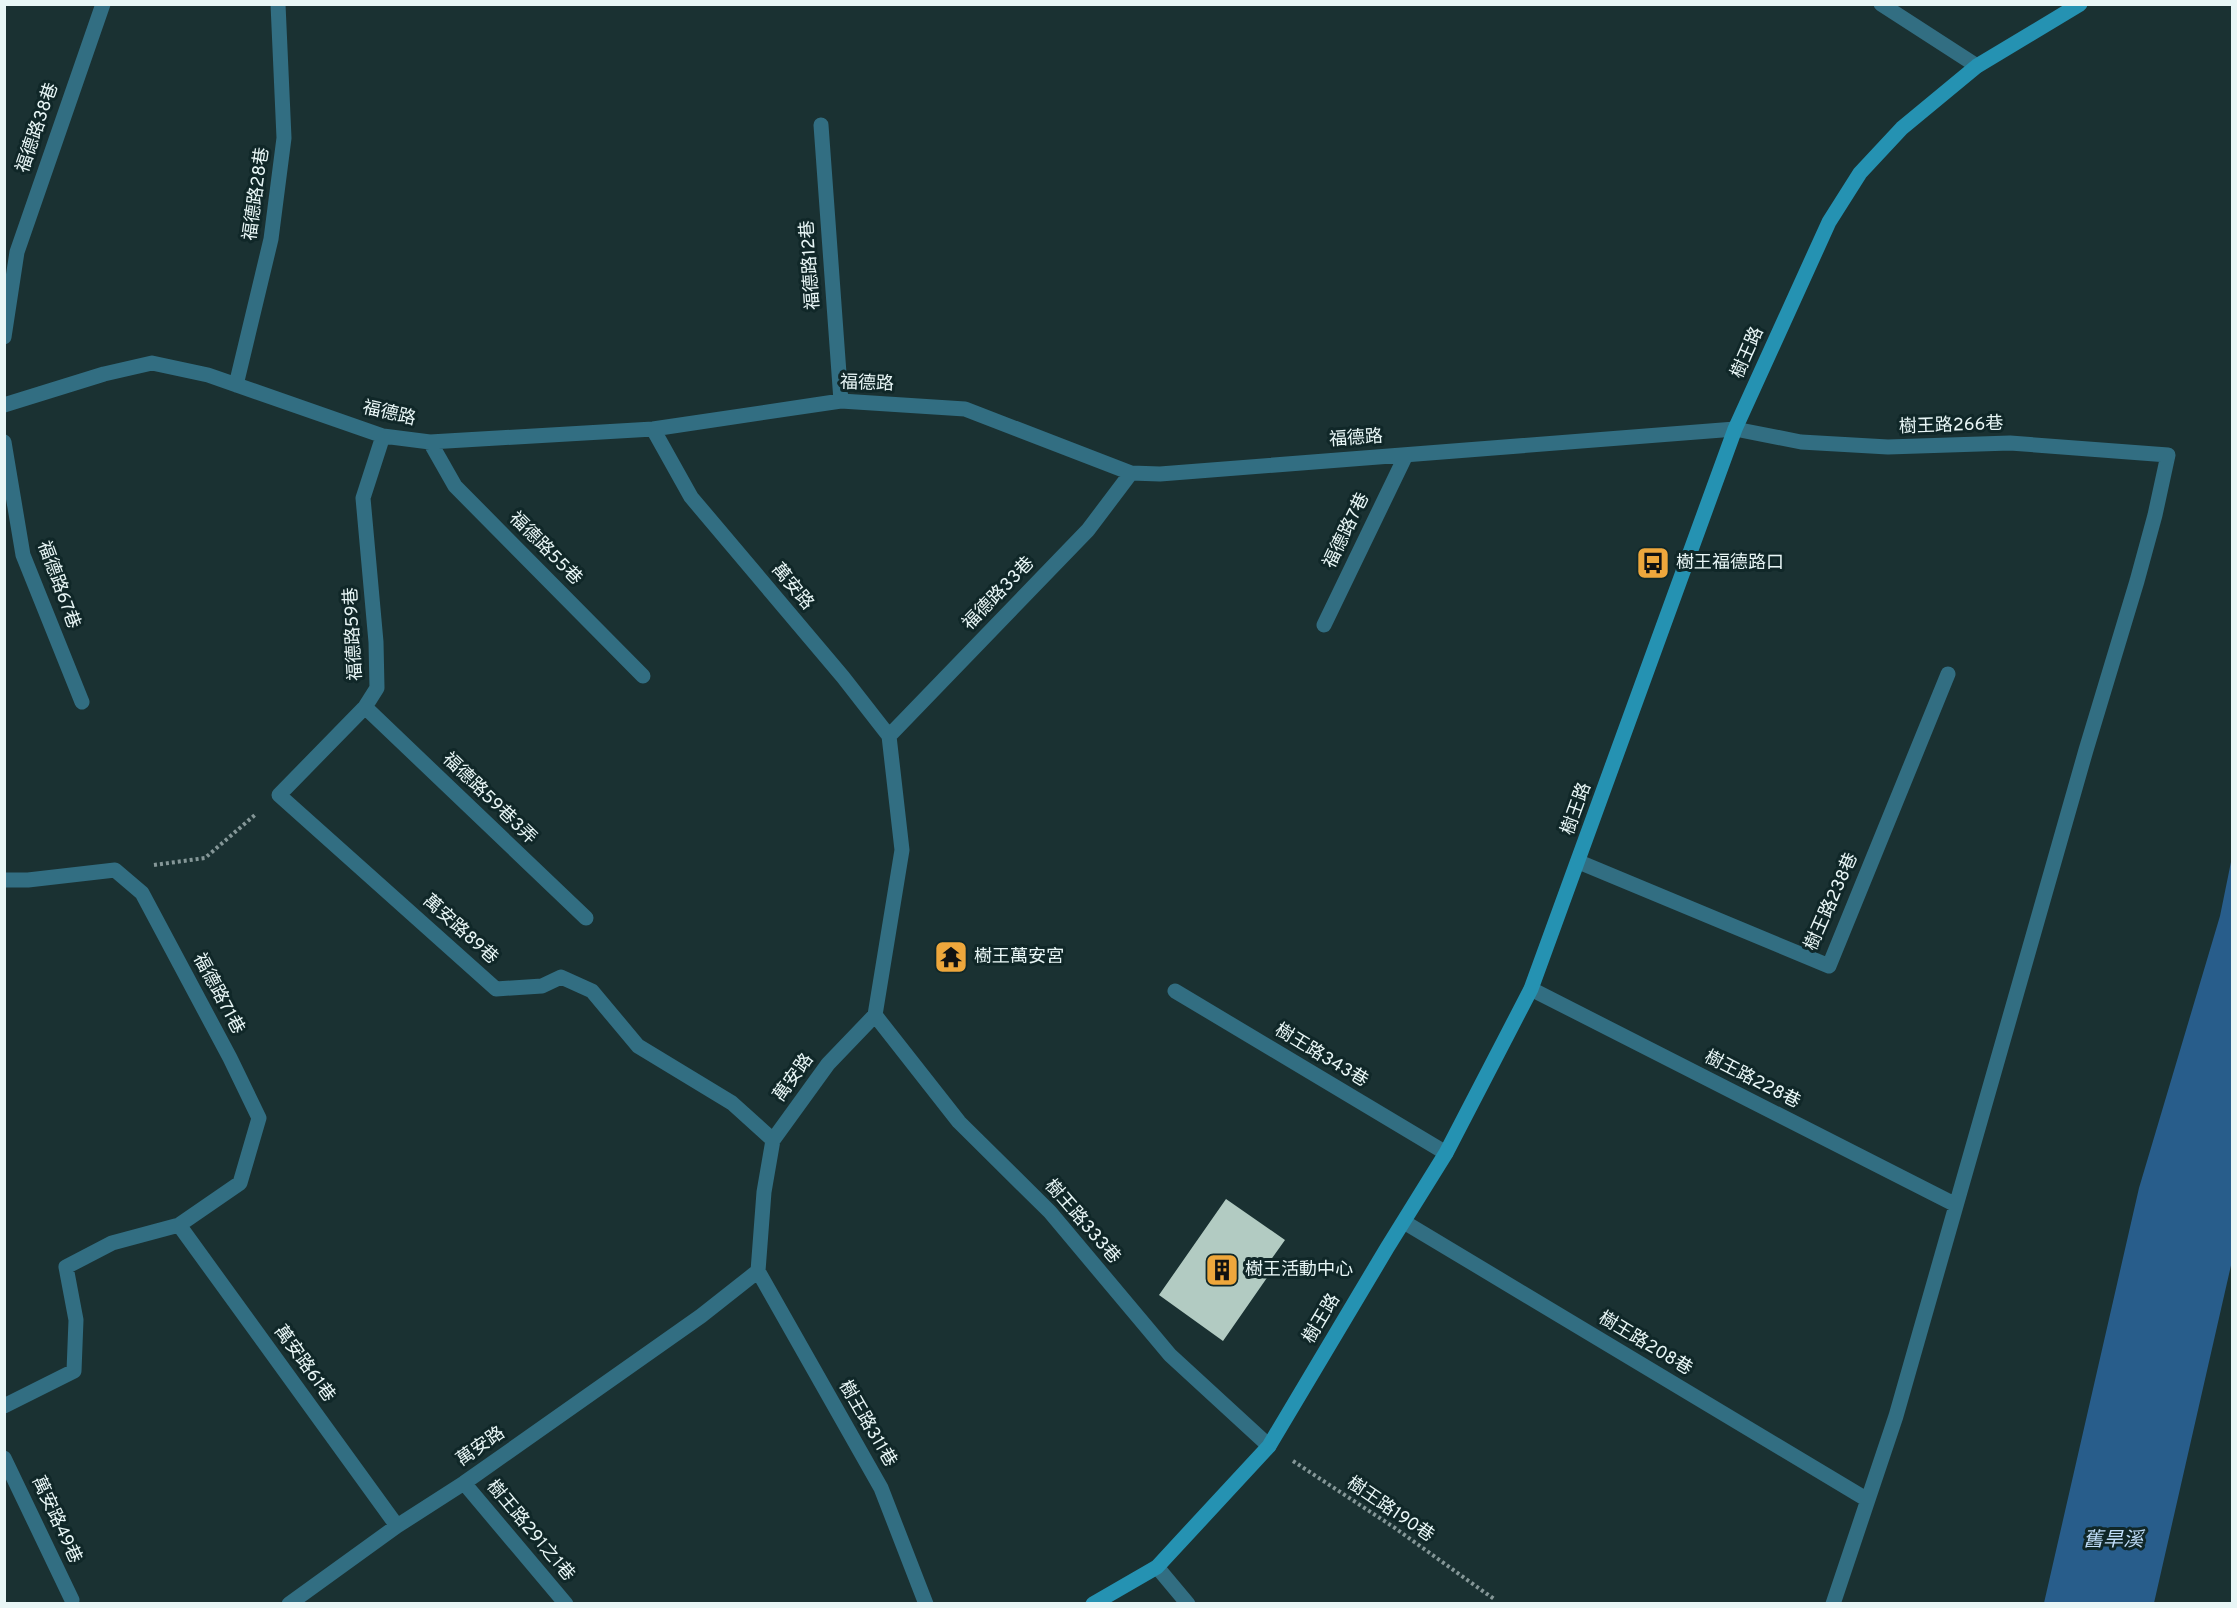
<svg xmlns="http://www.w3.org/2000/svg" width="2237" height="1608" font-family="Overpass,'Noto Sans TC',sans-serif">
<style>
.water{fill:#285d8b}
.building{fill:#b2cbc2}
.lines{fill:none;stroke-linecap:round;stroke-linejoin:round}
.path{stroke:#859798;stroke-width:4;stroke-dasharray:3 3;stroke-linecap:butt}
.lane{stroke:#326e82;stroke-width:15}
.secondary{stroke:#2592b2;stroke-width:15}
.labels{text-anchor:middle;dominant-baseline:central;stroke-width:6;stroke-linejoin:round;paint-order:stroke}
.street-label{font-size:18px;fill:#e8f6f6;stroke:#102728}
.poi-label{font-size:18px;fill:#e8f6f6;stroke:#102728;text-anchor:start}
.water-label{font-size:20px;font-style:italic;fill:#c1defa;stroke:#102728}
</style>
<rect width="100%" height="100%" fill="#1a3132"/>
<path class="water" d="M2232,857V1261L2154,1603H2044L2139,1188L2220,916Z"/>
<path class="building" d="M1226,1199L1285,1240L1265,1268L1271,1272L1223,1341L1159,1295Z"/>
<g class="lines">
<path class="path" d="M154,865L205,858L256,814
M1293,1461L1395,1528L1494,1599"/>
<path class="lane" d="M1881,4L1977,66
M821,125L841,401
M4,337L17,252L103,4
M236,385L271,239L284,138L278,4
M4,405L104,374L152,363L208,375L383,436L430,442L653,429L841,401L965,409L1131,473L1160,474L1735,429L1801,442L1888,447L2010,443L2168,455L2155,515L2137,581L2086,750L1896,1416L1833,1604
M383,436L363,498L376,642L377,688L365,707L279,795L496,989L542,986L561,977L592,991L638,1046L732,1103L773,1140
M4,442L23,555L82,702
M430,442L455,486L643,676
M1324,625L1406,455
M365,707L586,918
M889,736L1088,530L1131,473
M1579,862L1829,966L1948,674
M4,880H28L115,870L142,893L230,1058L259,1118L240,1183L179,1225L112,1243L66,1267L76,1320L74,1371L4,1406
M1531,989L1956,1205
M1175,991L1446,1153
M875,1015L959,1122L1050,1212L1170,1355L1269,1446
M1404,1222L1866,1499
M179,1225L397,1526
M758,1271L881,1488L926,1604
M4,1458L72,1600
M464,1483L566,1604
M1157,1567L1188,1604
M289,1604L397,1526L464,1483L701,1316L758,1271L764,1192L773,1140L828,1064L875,1015L902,850L889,736L843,677L691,497L653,429"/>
<path class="secondary" d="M1093,1604L1157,1567L1269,1446L1387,1248L1446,1153L1531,989L1735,429L1829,222L1860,173L1902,128L1977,66L2080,4"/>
</g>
<defs>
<symbol id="bus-square" viewBox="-11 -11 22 22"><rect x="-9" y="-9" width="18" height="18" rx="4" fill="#eea73c" stroke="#102728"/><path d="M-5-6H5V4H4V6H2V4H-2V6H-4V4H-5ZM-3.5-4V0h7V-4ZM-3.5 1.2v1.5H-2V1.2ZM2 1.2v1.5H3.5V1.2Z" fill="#111"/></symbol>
<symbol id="temple-square" viewBox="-11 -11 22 22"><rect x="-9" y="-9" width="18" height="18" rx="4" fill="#eea73c" stroke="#102728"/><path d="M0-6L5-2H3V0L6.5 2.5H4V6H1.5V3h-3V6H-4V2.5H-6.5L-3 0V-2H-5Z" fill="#111"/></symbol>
<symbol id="building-square" viewBox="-11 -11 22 22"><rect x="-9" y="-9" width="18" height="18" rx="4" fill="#eea73c" stroke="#102728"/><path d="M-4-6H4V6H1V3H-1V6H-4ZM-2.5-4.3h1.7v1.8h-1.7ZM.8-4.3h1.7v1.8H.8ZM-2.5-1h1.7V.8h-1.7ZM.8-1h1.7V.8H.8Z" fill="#111"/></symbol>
</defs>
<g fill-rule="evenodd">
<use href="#bus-square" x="1634" y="544" width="38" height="38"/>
<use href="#temple-square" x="932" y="938" width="38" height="38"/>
<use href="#building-square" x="1203" y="1251" width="38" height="38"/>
</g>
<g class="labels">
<g class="street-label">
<text transform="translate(38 128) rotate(-71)">福德路38巷</text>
<text transform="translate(257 194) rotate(-82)">福德路28巷</text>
<text transform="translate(811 265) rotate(-94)">福德路12巷</text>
<text transform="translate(1748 353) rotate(-66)">樹王路</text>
<text transform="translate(867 384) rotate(2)">福德路</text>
<text transform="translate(389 414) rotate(13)">福德路</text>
<text transform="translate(1951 426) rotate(-2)">樹王路266巷</text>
<text transform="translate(1356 439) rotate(-4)">福德路</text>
<text transform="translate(1347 531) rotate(-64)">福德路7巷</text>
<text transform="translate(545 549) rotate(45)">福德路55巷</text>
<text transform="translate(58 585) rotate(70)">福德路67巷</text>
<text transform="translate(792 587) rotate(50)">萬安路</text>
<text transform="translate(999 594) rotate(-46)">福德路33巷</text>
<text transform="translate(354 634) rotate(-93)">福德路59巷</text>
<text transform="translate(489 799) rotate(44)">福德路59巷3弄</text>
<text transform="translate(1577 809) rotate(-70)">樹王路</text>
<text transform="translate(1832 902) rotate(-66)">樹王路238巷</text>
<text transform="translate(460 930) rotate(42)">萬安路89巷</text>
<text transform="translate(218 994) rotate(62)">福德路71巷</text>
<text transform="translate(1321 1056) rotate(31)">樹王路343巷</text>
<text transform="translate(794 1078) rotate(-54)">萬安路</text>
<text transform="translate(1752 1080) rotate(27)">樹王路228巷</text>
<text transform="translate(1082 1222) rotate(49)">樹王路333巷</text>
<text transform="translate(1322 1319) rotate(-59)">樹王路</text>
<text transform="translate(1645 1344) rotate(31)">樹王路208巷</text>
<text transform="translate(304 1364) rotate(54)">萬安路61巷</text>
<text transform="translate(867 1424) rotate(60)">樹王路311巷</text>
<text transform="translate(481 1447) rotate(-35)">萬安路</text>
<text transform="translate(1390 1510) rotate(34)">樹王路190巷</text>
<text transform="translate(56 1520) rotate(65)">萬安路49巷</text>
<text transform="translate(530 1531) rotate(50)">樹王路291之1巷</text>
</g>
<g class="poi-label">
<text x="1676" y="563">樹王福德路口</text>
<text x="974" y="957">樹王萬安宮</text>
<text x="1245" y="1270">樹王活動中心</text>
</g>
<g class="water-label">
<text x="2113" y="1541">舊旱溪</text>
</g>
</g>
<rect width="2237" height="1608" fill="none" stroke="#e8f6f6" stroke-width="12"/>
</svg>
